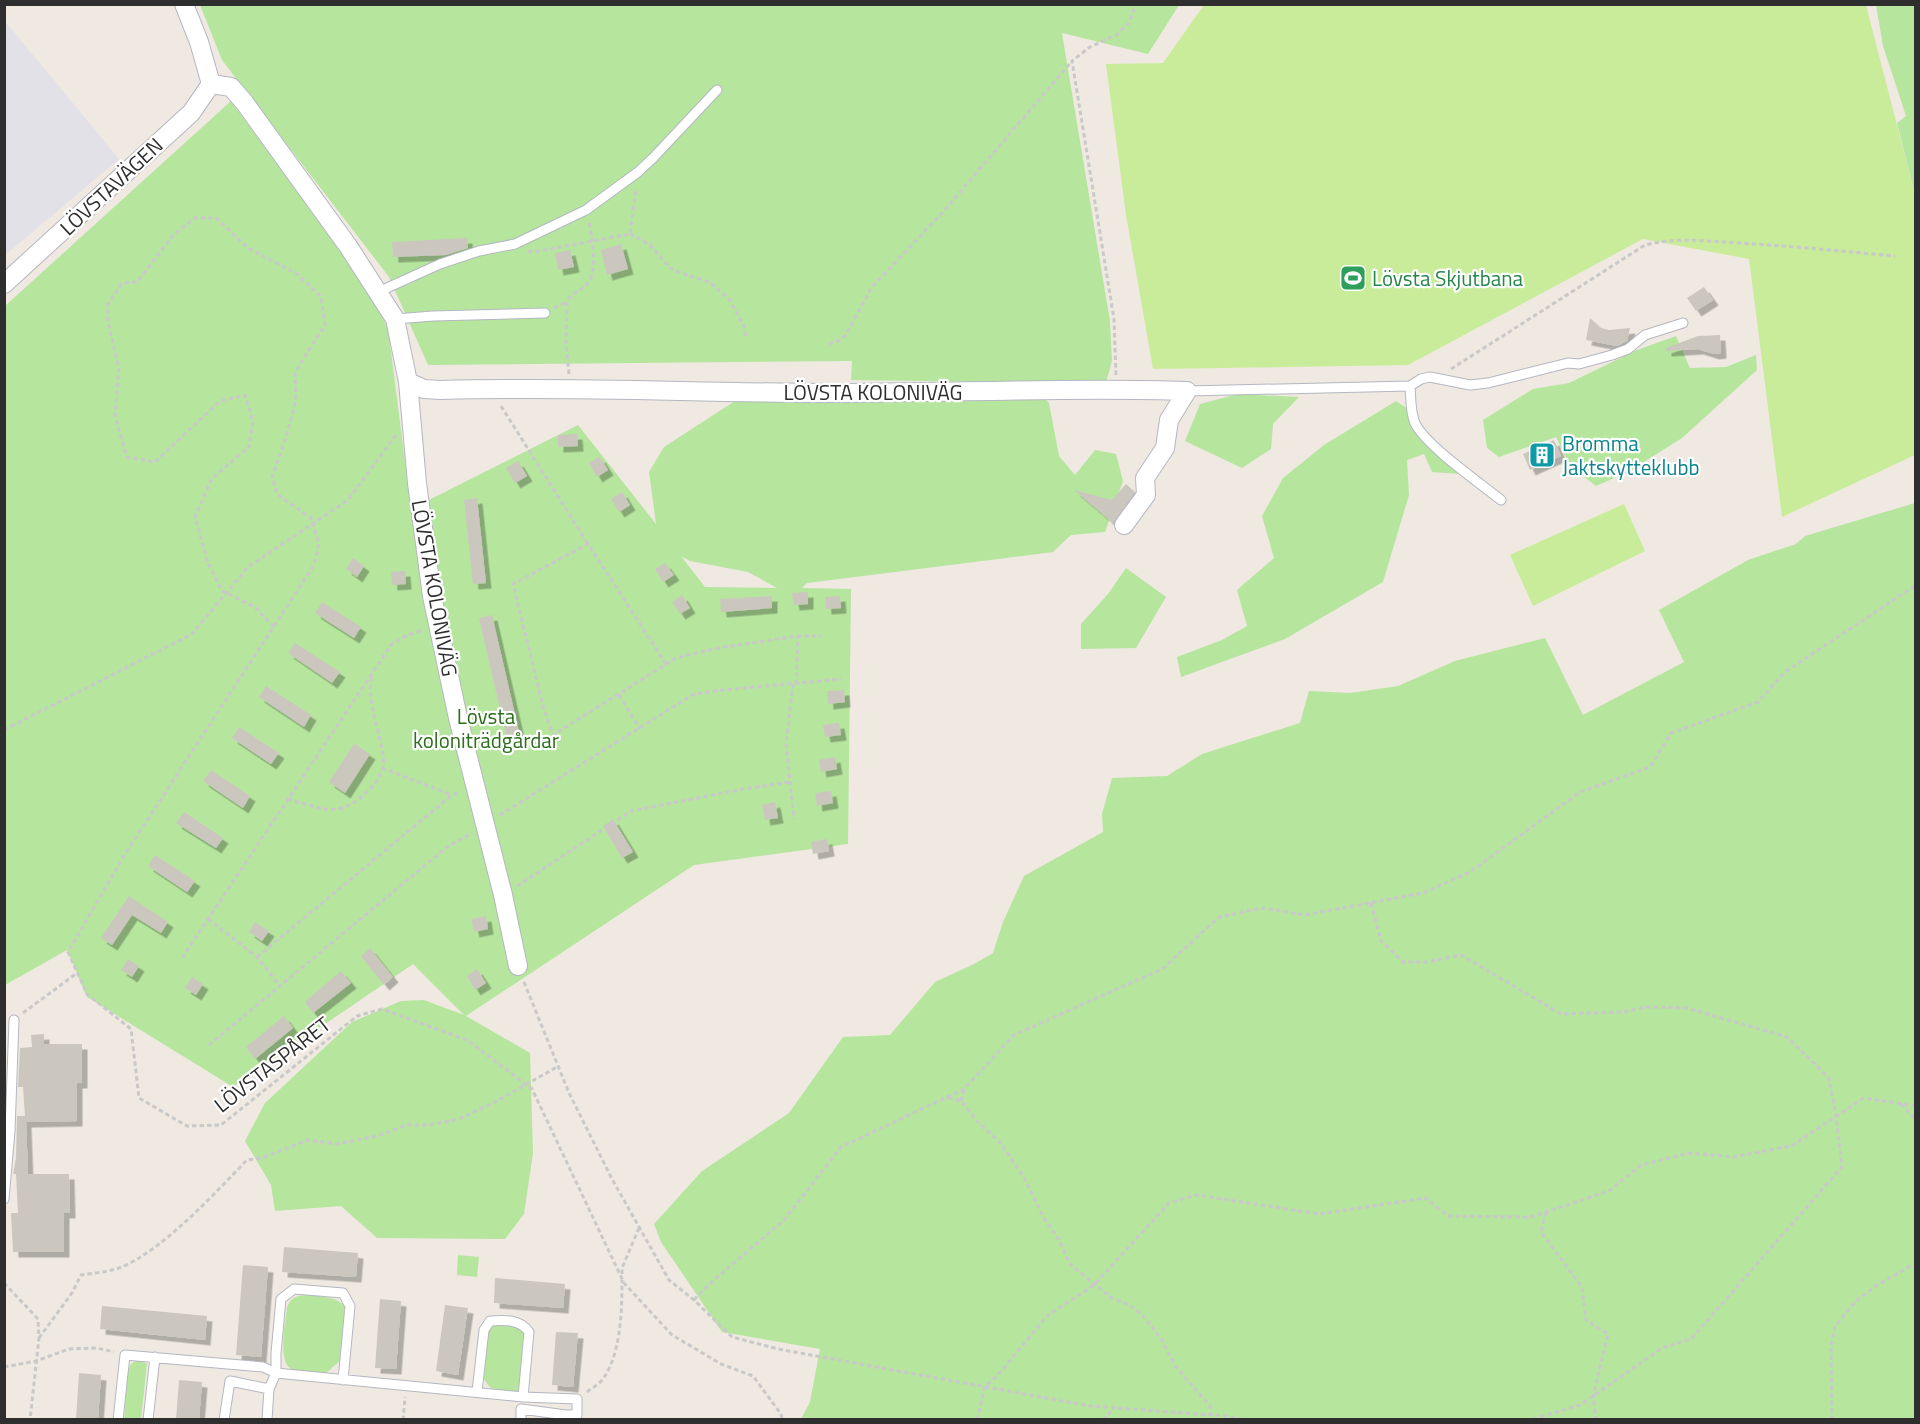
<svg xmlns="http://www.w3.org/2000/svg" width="1920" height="1424" font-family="'Titillium Web',sans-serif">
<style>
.industrial{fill:#e3e1e8}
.green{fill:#b6e59e;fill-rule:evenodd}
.pitch{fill:#c9ec9a}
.building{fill:#cbc7bf;filter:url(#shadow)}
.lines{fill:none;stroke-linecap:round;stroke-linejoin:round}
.lane-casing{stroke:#b4b7c1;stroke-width:11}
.street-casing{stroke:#b4b7c1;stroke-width:20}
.path{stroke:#c9c9c9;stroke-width:3;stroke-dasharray:4.5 3;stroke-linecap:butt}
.lane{stroke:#fff;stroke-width:9}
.street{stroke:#fff;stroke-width:18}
.labels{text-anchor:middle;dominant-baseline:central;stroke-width:4.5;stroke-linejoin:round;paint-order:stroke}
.street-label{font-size:21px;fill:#2e2e2e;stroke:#fff}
.leisure-label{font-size:21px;fill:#27864d;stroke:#fff;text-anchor:start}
.culture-label{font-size:21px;fill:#0d838f;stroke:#fff;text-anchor:start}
.park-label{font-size:21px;fill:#2c6e1b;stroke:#fff}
</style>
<defs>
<filter id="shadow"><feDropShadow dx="5.5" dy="5.5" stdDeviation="0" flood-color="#0004"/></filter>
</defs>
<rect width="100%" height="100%" fill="#efe9e1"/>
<path class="industrial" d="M4,20L119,159L5,255H4Z"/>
<path class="green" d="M200,5H1179L1148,54L1062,33L1110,321L1112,361L1106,382H1029L1049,403L1059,456L1075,475L1095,450L1116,454L1123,481L1105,532L1071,535L1053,552L807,583L802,588L851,589L848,844L694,865L466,1016L530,1053L533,1153L524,1214L505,1239L377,1238L341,1206L275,1211L271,1185L245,1141L265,1103L352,1022L401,1001L424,1000L464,1015L413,964L233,1087L87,997L67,950L5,985V306L231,101L361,280L388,328L411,509L578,425L656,524L649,472L664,447L735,401L1002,382L851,380L852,361L428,365L389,277L222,60ZM681,556L690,561L748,572L777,588L705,587Z
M1876,5H1915V195L1897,123L1906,116L1883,46Z
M1676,336L1690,368L1726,367L1756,355L1757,370L1682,438L1628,472L1596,486L1570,466L1556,437L1499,457L1487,448L1483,420L1533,389L1569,383L1637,350Z
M1238,394L1299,397L1273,424L1271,449L1242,468L1185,441L1200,404Z
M1396,401L1418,416L1426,446L1451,454L1460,474L1432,472L1424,454L1407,460L1409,495L1383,582L1285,639L1181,677L1177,657L1222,640L1247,626L1237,590L1274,558L1262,516L1283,478L1324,445Z
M1915,503V1419H801L810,1402L820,1349L722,1332L661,1242L654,1224L702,1171L789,1113L843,1037L890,1035L935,982L974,964L993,953L1003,922L1024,876L1103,832L1102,814L1112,778L1167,776L1202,754L1300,723L1309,691L1350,693L1398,686L1455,661L1545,638L1583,715L1684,662L1659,610L1748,560L1796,544L1805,536Z
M1126,568L1166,597L1136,648L1081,649V624L1108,594Z
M458,1255L479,1257L477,1277L457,1275Z
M305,1295C318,1297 336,1295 345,1307L343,1346L340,1361L326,1373C316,1372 302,1374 293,1370C276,1363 286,1323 287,1307C291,1298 295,1296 305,1295Z
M495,1324L519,1327L527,1333L521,1385L518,1391C511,1393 506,1392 499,1391C472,1385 484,1346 489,1328Z
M138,1360L147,1364L141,1419L124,1420L128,1371L131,1364Z"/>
<path class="pitch" d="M1204,5H1866L1915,195V455L1782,517L1749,259L1643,239L1408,365L1153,369L1126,215L1106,64L1163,63Z
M1624,504L1645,551L1533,606L1510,555Z"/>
<path class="building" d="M467,238L468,248L446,255L393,257L392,242Z
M621,244L628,269L607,275L601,250Z
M570,250L574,267L558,270L555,253Z
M1704,287L1713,300L1696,311L1687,298Z
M1590,318L1601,328L1609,330L1630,328L1627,341L1617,346L1586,340Z
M1720,335L1721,353L1714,354L1698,349L1666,351V348L1698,336Z
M577,434L578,446L558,447V435Z
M1554,440L1561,456L1530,470L1523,454Z
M600,457L608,470L597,477L589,463Z
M518,461L527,476L515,483L506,468Z
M1126,484L1135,492L1113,523L1074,490L1112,500Z
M622,492L630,505L619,512L611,499Z
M477,498L486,583L473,584L464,500Z
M353,558L364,566L357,577L346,569Z
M665,563L674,575L663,582L655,569Z
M405,571L406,584L392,585L391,572Z
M808,592V604L794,605L792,593Z
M682,595L690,608L680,614L672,602Z
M772,596V608L721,612L720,599Z
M840,596L841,608L826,609L825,597Z
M322,602L361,627L354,638L315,613Z
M492,615L520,736L507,739L479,618Z
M295,643L340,672L332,683L288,653Z
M266,686L311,715L304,727L259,697Z
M844,690L845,702L828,704L827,691Z
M839,723L841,735L825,737L823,725Z
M239,727L279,753L271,764L232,738Z
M354,744L370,754L345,793L329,782Z
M835,757L837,769L821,772L819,760Z
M211,770L250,796L243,808L203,781Z
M831,791L833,803L817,806L815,793Z
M775,802L778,818L765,820L762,805Z
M184,812L223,838L216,848L176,823Z
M613,819L633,852L622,858L603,826Z
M827,839L829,851L813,854L811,842Z
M155,855L195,881L187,892L148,866Z
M129,896L168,922L161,933L132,915L112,945L101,938Z
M486,916L488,929L474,932L471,919Z
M255,922L269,931L262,941L249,932Z
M370,948L393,977L384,985L361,956Z
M128,959L139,966L132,977L121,970Z
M477,969L486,983L475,990L467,976Z
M341,971L351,983L313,1013L305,1002Z
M192,977L203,984L196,995L185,988Z
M284,1016L293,1028L255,1059L246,1047Z
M44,1034V1044H82V1083H77V1121L26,1122L28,1174H69L70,1213H64V1252H13L11,1213H18L16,1174H13L16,1158L17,1116H25L23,1087H18L20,1048L32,1047L31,1035Z
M284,1247L358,1253L356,1277L282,1272Z
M243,1265L268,1267L261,1357L236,1355Z
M495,1278L565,1284L563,1308L494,1303Z
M380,1299L401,1301L396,1369L375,1368Z
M445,1305L468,1308L458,1375L436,1371Z
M102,1306L207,1316L205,1340L100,1329Z
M556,1332L578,1333L573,1387L552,1385Z
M79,1373L101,1375L98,1419H76Z
M179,1380L202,1382L199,1419H176Z"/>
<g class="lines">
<defs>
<path id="lane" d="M378,292L440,264L479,251L515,244L586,210L638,172L653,158L717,90
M395,319L433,316L545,313
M1410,386C1411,398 1410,411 1415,423C1425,445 1480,483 1501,500
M1187,391L1410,386L1421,379L1430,377L1470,385L1488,383L1568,363L1579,364L1612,355L1628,349L1645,335L1683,323
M4,1199L10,1131L14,1020
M269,1389L276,1373L523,1397L577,1399V1415H566
M477,1392L484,1330L490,1321C505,1320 520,1319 529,1332L523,1397
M118,1420L125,1355L263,1367L276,1373V1353L281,1299L294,1289L343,1293L350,1306L343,1380
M148,1420L155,1357
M224,1420L230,1381L269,1389L267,1420
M521,1420V1409L566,1415V1420"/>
<path id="street" d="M184,4L199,42L211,84
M211,84L231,87L244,102L348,246L395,319L408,382L417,483L432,596L458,718L503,895L518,966
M4,284L191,113L211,84
M408,382L424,389L441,390C571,386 702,393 832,393C950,393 1069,387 1187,391L1169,420L1165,448L1145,478L1146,495L1124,525"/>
</defs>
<use href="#lane" class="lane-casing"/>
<use href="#street" class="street-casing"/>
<path class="path" d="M630,234L650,245L670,268L678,272L709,282L729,299L744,326L746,339
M528,251L534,252L630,234L636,189
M554,308L567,302
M829,344L838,341L845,336L872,287L942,213L1072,61
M1451,369L1645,245C1677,237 1705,241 1738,243C1790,246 1842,251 1895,256
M569,374L566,344L567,302C570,293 582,291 588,283C598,270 592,237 589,222
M1116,375L1114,319L1072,61L1090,47L1116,35L1129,23L1136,4
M501,406L588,544
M274,627L255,607L222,591L208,563L195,517L212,478L249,447L253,421L245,395L220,401L155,462L127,457L115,416L119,368L108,323V304L122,283L137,282L174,234L195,218H216L248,248L297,274L321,297L325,325L295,372L296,400L286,437L272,477L277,494L311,518L319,544L314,565L125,854L68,952L87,994L131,1029L139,1098L187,1126L221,1125L357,1016L382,1009L467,1040L532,1089L624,1283L672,1335L721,1364L753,1376L781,1414L782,1420
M666,664L588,544L513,584L543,706L553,735L676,658L718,648L798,636H821
M793,684L786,744L794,819
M796,684L798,636
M619,695L640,729
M4,730L192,634L248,567L348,500L396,435
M382,768L452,795
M288,798C294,802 299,802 305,804C322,809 333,813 349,805C367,796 387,775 383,755C379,727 366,702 372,674
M500,815L692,695L712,691L841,679
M517,886L631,811L743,789L790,782
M1371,903L1381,941L1403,962H1427L1461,955L1561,1014L1623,1012L1646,1007L1687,1008L1787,1037L1829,1078L1836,1116L1842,1167L1691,1339L1662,1348L1580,1405L1530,1420
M208,919L257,957L280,986
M257,957L452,795L459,792
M182,958L391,645L407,635L423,630
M524,982L569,1093L612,1179L669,1280L694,1300L732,1337L778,1349L1090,1406L1225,1416L1246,1420
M23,1013L77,973
M209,1045L447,847L472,833
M948,1098L961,1101L977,1121L1002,1145L1024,1178L1044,1218L1059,1240L1070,1264L1110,1297L1129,1305L1142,1315L1160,1337L1176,1367L1210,1406L1211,1415
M961,1101L964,1089
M1901,1104L1916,1120
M1546,1212L1541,1232L1582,1287L1586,1320L1608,1334L1593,1396L1596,1420
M622,1274V1268L639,1228
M4,1283L38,1319L39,1338L30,1420
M694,1300L706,1287L784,1220L841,1147L964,1089L1014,1035L1162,969L1219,917L1262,908L1305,915L1423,893L1470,872L1580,792L1650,767L1671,733L1758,702L1785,672L1916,585
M39,1338L72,1293L81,1275C94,1273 109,1272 122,1267C165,1248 214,1194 247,1160L262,1158L308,1140L337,1144L377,1136L407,1125H429L459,1119L495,1102L557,1067
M4,1367L36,1361L69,1349L97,1348L114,1352
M587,1392C592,1388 598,1385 602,1380C621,1356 622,1310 622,1280
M403,1420L405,1397
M977,1420L985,1386L998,1375L1047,1316L1094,1285L1169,1203L1196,1195L1319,1214L1426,1198L1448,1216L1531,1217L1609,1191L1641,1165L1690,1153L1733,1157L1791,1146L1864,1098L1916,1106
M1103,1420L1114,1408
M1832,1420L1831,1346L1835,1326L1856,1301L1877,1285L1916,1263"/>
<use href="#lane" class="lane"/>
<use href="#street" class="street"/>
</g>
<defs>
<symbol id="stadium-square" viewBox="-11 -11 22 22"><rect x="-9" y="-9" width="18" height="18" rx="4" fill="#2e9e5b" stroke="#fff"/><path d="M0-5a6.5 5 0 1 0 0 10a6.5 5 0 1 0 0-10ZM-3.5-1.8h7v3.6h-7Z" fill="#fff"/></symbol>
<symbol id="building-square" viewBox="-11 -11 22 22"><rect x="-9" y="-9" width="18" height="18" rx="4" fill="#0f9aa8" stroke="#fff"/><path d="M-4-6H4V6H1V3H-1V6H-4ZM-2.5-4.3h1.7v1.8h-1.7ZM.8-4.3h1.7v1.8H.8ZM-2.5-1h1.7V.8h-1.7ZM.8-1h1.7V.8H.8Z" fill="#fff"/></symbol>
</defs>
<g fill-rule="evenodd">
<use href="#stadium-square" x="1338" y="263" width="30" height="30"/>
<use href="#building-square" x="1527" y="440" width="30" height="30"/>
</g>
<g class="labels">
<g class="street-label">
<text transform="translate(111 186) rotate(-43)">LÖVSTAVÄGEN</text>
<text x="873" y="392">LÖVSTA KOLONIVÄG</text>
<text transform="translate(435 588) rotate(80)">LÖVSTA KOLONIVÄG</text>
<text transform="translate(272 1064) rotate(-38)">LÖVSTASPÅRET</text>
</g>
<g class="leisure-label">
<text x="1372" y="278">Lövsta Skjutbana</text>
</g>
<g class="culture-label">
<text x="1562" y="443">Bromma<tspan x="1562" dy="24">Jaktskytteklubb</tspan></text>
</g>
<g class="park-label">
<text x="486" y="716">Lövsta<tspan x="486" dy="24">koloniträdgårdar</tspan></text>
</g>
</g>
<rect width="1920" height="1424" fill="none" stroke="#2e2e2e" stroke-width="12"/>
</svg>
